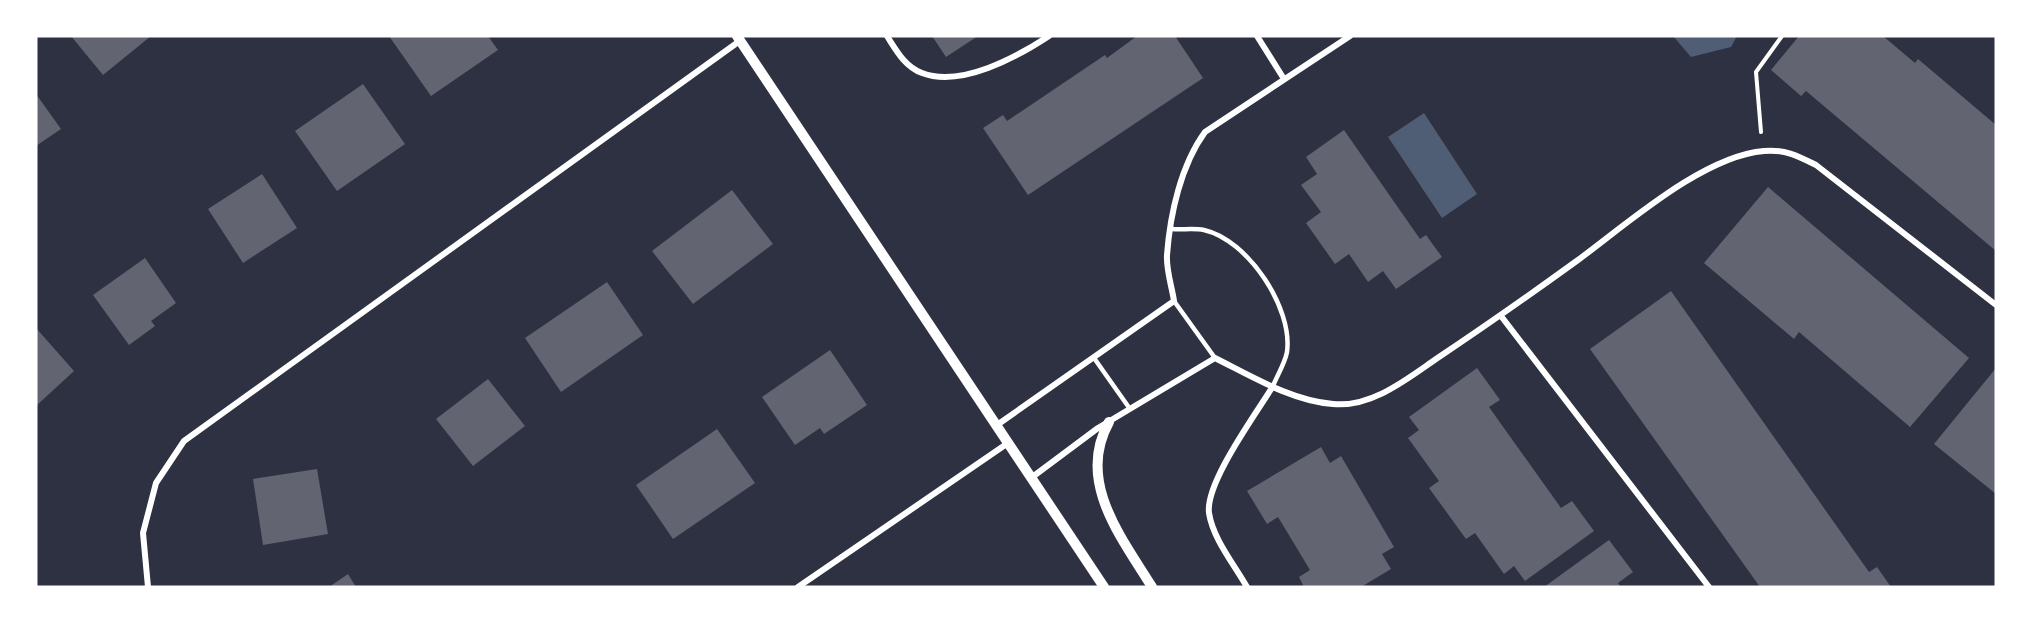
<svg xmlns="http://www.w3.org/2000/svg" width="2032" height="623" font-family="'Exo 2',sans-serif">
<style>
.water{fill:#4f5d75}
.building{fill:#626471}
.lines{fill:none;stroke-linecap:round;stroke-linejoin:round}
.path{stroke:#fff;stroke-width:4}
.service{stroke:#fff;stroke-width:4.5}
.minor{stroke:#fff;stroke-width:6}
.tertiary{stroke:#fff;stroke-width:10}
</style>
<rect width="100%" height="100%" fill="#2d3142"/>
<path class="water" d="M1673,36H1737L1731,47L1691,57Z
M1424,113L1477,194L1442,218L1388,137Z"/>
<path class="building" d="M71,36H151L103,75Z
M389,36H488L498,50L431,96Z
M932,36H978L946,57Z
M1137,36H1175L1203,78L1028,195L983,128L1003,115L1007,121L1105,55L1107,58Z
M1799,36H1883L1915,63L1918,59L1996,125V251L1806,91L1801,96L1771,70Z
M363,84L405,144L337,191L295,131Z
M36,94L61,129L36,146Z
M1344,130L1420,239L1426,235L1442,257L1396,289L1383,271L1368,282L1349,254L1335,264L1306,223L1321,212L1301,185L1317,174L1306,157Z
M262,174L297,228L243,263L208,209Z
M1768,187L1969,358L1910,427L1799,332L1794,339L1704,263Z
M732,190L773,244L693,304L652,251Z
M145,258L176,303L151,321L155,326L129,345L93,295Z
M607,282L643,335L561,392L525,338Z
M1671,291L1869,572L1877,567L1891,587H1760L1590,349Z
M36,328L74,371L36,406Z
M830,350L867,405L824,434L820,428L795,445L762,397Z
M1477,368L1500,400L1489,407L1561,508L1572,501L1594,531L1525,581L1514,566L1504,574L1475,533L1466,539L1429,488L1439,481L1408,438L1419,430L1409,417Z
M1996,368V494L1934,444Z
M488,379L525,426L473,466L436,419Z
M717,429L755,483L673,539L636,485Z
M1321,447L1330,463L1341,456L1394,547L1382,554L1391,569L1361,587H1304L1299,577L1310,570L1278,517L1267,524L1247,491Z
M317,469L328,534L263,545L253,479Z
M1609,540L1633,572L1618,583L1621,587H1544Z
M348,574L356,587H329Z"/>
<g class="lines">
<path class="path" d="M1761,132L1756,72L1782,36"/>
<path class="service" d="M1172,229C1182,230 1194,228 1204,230C1248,240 1293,308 1287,352C1285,363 1277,376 1273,386
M1174,301L1215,358
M1094,358L1130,409"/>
<path class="minor" d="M887,36C896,50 905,67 922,73C961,88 1017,57 1049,36
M1257,36L1284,79
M1501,316L1709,587
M997,425L1174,301C1172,287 1166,270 1167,255C1170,214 1181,165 1205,132L1350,36
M1031,478L1098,428L1215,358C1251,376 1292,401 1333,404C1371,408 1407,379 1436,359C1484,327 1531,294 1578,260C1627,224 1703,156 1764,151C1785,149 1798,156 1816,165L1996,305
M148,587L143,533L156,483L184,441L741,40
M798,587L1008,443
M1247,587C1234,564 1213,539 1209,513C1205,483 1256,414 1273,386"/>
<path class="tertiary" d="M737,36L1104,587
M1109,422C1076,481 1121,537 1152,587"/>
</g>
<rect width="2032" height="623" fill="none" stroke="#ffffff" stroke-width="75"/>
</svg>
